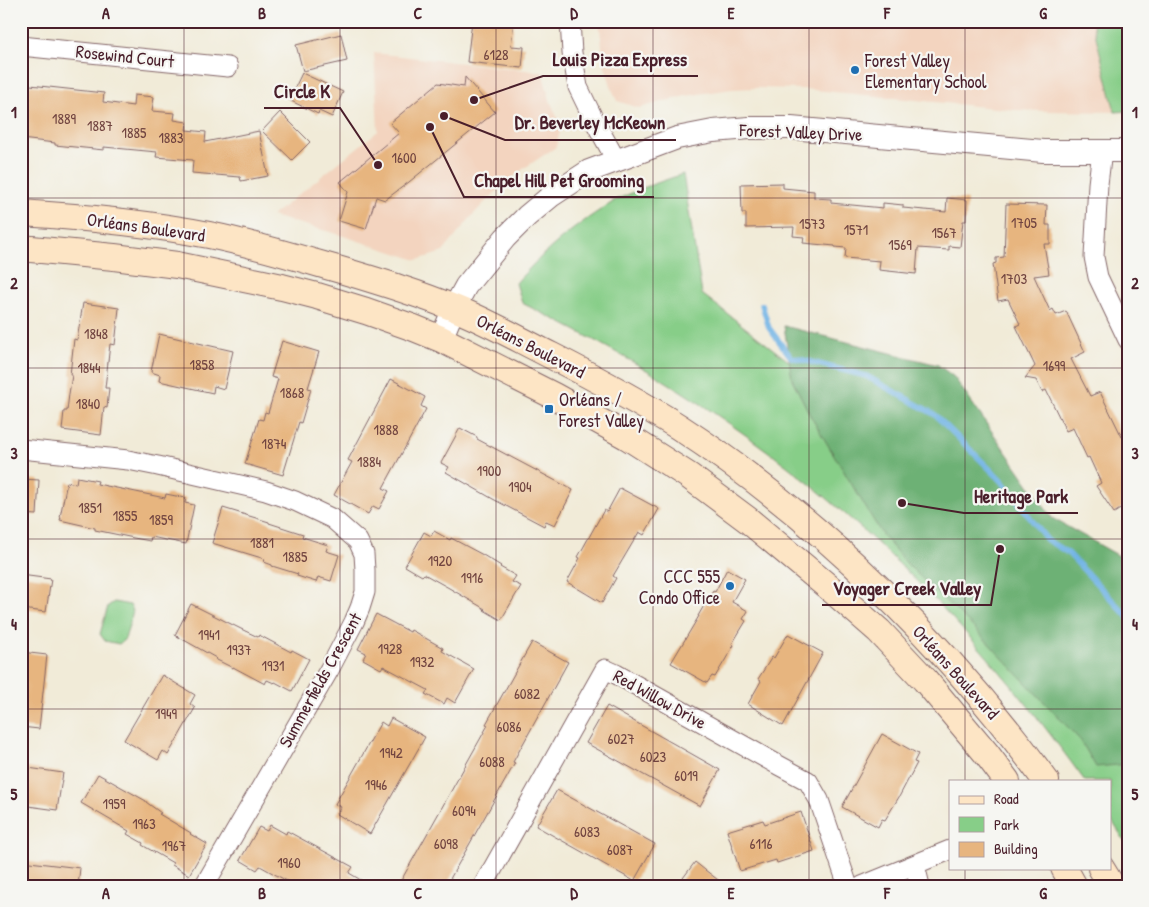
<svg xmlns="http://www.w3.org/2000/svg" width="1149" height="907" font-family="'Patrick Hand',sans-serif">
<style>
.built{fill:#f3d4bf}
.green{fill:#87ce88;stroke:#68765a}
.forest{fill:#6db174;stroke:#5c6850}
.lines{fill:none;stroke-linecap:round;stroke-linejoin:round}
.stream{stroke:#70b3e5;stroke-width:5.5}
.building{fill:#e7b57f}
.minor-casing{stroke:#846668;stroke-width:21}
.tertiary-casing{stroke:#846668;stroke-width:24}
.secondary-casing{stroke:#846668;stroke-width:28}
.minor{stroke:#fff;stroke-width:19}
.tertiary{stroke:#fff;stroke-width:22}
.secondary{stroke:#fde5c5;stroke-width:26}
.grid{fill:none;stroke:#4a1f2b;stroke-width:1;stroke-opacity:0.55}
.poi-dot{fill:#1f6fb2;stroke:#f6f6f2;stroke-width:2}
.labels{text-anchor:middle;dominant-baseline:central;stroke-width:4.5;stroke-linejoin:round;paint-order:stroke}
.number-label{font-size:15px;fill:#714440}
.street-label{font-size:18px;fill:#4a1f2b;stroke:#f6f6f2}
.poi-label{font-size:18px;fill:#4a1f2b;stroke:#f6f6f2;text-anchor:start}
.leader{fill:none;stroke:#4a1f2b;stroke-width:2}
.callout-dot{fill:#4a1f2b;stroke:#f6f6f2;stroke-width:2}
.callout-label{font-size:19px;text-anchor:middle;font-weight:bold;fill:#4a1f2b;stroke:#f6f6f2;stroke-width:4.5;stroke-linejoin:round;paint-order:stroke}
.neatline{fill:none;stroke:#4a1f2b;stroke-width:2}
.grid-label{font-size:16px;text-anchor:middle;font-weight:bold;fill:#4a1f2b}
</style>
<rect width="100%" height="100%" fill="#f6f6f2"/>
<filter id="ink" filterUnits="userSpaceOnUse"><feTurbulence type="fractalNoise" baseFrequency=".02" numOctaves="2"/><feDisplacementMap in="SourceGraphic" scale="10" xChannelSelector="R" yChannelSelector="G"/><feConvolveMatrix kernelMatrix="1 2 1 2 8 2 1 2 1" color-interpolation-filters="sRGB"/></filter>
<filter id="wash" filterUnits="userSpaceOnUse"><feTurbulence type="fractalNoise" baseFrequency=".0096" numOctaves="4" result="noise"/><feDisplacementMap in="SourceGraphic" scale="20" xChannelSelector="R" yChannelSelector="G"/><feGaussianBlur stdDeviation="1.12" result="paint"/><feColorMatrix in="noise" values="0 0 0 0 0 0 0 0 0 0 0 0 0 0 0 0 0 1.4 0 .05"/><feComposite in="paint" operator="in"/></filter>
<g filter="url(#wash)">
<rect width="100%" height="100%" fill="#f1ebd8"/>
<path class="built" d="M599,21H1092L1115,112L1048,111L1015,110L804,89L756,88L732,89L685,96L639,108L617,101L612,89L604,63Z
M374,53L542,72L550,100L561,127L556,147L523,169L488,199L472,216L443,252L417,260L337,234L272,216L378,131Z"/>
<path class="green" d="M1092,21H1128V111L1115,112Z
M683,174L702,294L964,497L1128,637V846L1110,818V781H1085C1062,750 1040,720 1016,691C932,589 836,497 727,422C662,376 593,338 522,303L516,283C545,250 575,225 613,202V201L648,186Z
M114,602L130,605L133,611L125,639L119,644L105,641L100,634L108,606Z"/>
<path class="forest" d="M784,326L938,365L954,377L1052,518L1128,561V764L1096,767L1081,741L976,630L909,566L883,536L811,417L792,379Z"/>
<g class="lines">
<path class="stream" d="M762,305L769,328L791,357L866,376L934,414L1002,481L1047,540L1068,553L1128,617"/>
</g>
<g id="blocks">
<path class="building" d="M472,21H514L511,46L524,47L522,68L467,62Z
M341,34L347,61L303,71L296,45Z
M302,73L343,92L332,117L319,111L318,114L289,100Z
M465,77L495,112L409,182L385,200L376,197L366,229L339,221L348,192L340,182L399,133L390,123L438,83L464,87Z
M21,84L104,93L103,102L133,106L134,95L154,97L152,111L175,113L174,120L187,122L186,130L206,132L205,142L259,131L268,176L241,181L240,177L192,173L193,160L156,157L157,152L104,147V150L55,145V143L21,139Z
M280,112L310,142L292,160L262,131Z
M783,183V188L814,191V198L831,199V203L883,208V203L903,205V208L946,212L947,198L967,200L966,221H963L960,247L949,246V250L918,248L916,274L879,270L880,261L845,258L846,248L835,247V246L803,243L804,237L793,236L794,227L746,228V213H742L741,184Z
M1006,204L1047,205L1046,225H1050V244H1044L1049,274L1034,276L1050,311L1053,309L1056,315L1066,311L1085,352L1071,359L1090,396L1100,392L1122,437L1128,434V504L1114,513L1096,486L1101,483L1089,457L1087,458L1073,428L1066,431L1046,390L1042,392L1036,380L1025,378L1035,366L1016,326L1020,324L1008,299L998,301L993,264L996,263V258L1004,257Z
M83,303L119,308L115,345L110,344L105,388H109L107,408L104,407L101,435L62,430L64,411H67L69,394L72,375H70L74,339L77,340Z
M159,334L233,351L224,389L214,386L213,393L159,381L160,375L151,372Z
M282,341L319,352L308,388L311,389L301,423L299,422L283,475L245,464L259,419L263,420L265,412L268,413L278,379L271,377Z
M391,379L425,397L421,406L426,409L383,488L389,491L379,509L373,506L368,514L334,495L352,462L348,460Z
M460,428L477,437V439L573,490L555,525L546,521L544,526L493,499L446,472L449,467L441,463Z
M77,477L98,481L97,484L165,498L166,494L186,498L185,503L194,505L186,544L151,537L150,541L134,538L95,530V528L60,520L61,517H60L67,482L76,484Z
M21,479L39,480L37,515L21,514Z
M620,488L659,509L644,535L639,532L613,576L616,578L602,603L567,582L580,558L578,557L604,510L607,512Z
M223,508L269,522V523L303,534L302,537L328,545L326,551L339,555L331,581L318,577L316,582L297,576L298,574L272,566V565L264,562L265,559L212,543Z
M434,531L450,540L451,538L483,555L501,566L500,567L516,576L512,582L521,586L501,620L484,610L485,609L449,588L424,574L422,576L405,566L424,532L431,536Z
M727,569L745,579L732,602L748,611L743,619L746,621L732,644L734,645L715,677L712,676L707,683L671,663L699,616H698L702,609L713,591L715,592Z
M21,575L51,579L46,612L21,609Z
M191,604L241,629L258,637L259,635L291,652L292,650L309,659L292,691L275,682L274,683L267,680L265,684L233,667V668L215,659L216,658L175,635Z
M376,614L410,632L411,630L443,648L442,651L474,669L455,703L447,698L444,704L425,694L428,690L383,666L381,669L363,659L366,653L358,649Z
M788,634L823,653L783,726L748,704L761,681L758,679L772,657L774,658Z
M532,642L568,662L513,762L515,763L446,886H398L488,725L486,724Z
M21,652L47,655L39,729L21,727Z
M162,675L195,695L190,704L195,708L168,755L163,751L158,760L124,740Z
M607,706L720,770L700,806L586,743Z
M391,718L425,737L370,834L337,814L341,807L335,804L381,722L387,726Z
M882,734L918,754L914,762L917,763L899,797L885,820L882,819L878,827L842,807Z
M21,767L63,773L57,810L21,805Z
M98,774L146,801V802L161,813L159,814L191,833L190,834L207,844L189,875L172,865L173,863L142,845L143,843L127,834L129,831L81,803Z
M557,790L655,844L634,881L536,826Z
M801,812L814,851L777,863L776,860L740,871L727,831L763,820L765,824Z
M270,825L286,834L287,831L353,867L349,873L371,886H296L260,866L257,870L240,860L259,827L267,831Z
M21,861L80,868L78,886H21Z
M695,862L705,870L726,886H677Z"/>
</g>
</g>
<g filter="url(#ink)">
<use href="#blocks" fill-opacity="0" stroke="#846668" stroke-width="1"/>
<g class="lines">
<defs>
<path id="minor" d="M570,21L572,53L578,87L594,120L616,160
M21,46L228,67
M1102,151L1098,184L1094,257L1098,277L1128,340
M21,449L128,460L158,466L266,491L295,501L333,519L358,541L364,554L365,570V592L360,608L354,622L329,670L204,886
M915,865L920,886
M483,886L605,669L616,674L780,766L808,781L819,800L848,886
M862,886L950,850"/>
<path id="tertiary" d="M441,339L454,308L466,286L505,238L527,216L551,196L589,171L677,138L713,131L749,128H791L1043,151H1128"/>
<path id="secondary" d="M21,213C84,217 147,223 209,235C254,244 299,258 344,271C381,282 418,293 454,308C487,321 520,340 552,356C595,378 638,401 679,427C819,518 948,646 1046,781
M21,248L114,257L177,265L282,287L317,296L366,311L414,328L441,339L554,396L628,437L689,476L748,520L832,590L879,631L925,680L986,753L1007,781
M1064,868L1074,886
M1101,868L1112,886"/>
</defs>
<use href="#minor" class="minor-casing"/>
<use href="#tertiary" class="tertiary-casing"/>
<use href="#secondary" class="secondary-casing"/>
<use href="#minor" class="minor"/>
<use href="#tertiary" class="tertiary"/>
<use href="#secondary" class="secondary"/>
</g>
</g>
<path class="grid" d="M184,21V886M340,21V886M496,21V886M653,21V886M809,21V886M965,21V781M21,198H1128M21,368H1128M21,539H1128M21,709H1128M965,868V886"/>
<g class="poi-dot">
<circle cx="855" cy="70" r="5"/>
<rect x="544" y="404" width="10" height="10" rx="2.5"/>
<circle cx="730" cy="586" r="5"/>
</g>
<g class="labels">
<g class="number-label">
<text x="496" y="54">6128</text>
<text x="64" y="118">1889</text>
<text x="100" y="125">1887</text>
<text x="134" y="132">1885</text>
<text x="171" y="137">1883</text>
<text x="404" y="157">1600</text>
<text x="1024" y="222">1705</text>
<text x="812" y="223">1573</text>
<text x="856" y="229">1571</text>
<text x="944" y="232">1567</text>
<text x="900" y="244">1569</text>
<text x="1014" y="278">1703</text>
<text x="96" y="333">1848</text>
<text x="202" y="364">1858</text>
<text x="1054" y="365">1699</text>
<text x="89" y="367">1844</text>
<text x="292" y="392">1868</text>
<text x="88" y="403">1840</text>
<text x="386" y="429">1888</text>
<text x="274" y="443">1874</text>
<text x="369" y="461">1884</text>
<text x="489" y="470">1900</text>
<text x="520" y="486">1904</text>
<text x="90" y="507">1851</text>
<text x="125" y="515">1855</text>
<text x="161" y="519">1859</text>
<text x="262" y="542">1881</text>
<text x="295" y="556">1885</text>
<text x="440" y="560">1920</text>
<text x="472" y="577">1916</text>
<text x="209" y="634">1941</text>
<text x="390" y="648">1928</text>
<text x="239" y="649">1937</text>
<text x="422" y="661">1932</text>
<text x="273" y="665">1931</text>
<text x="527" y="693">6082</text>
<text x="166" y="713">1949</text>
<text x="509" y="726">6086</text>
<text x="621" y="738">6027</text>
<text x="391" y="752">1942</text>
<text x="653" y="756">6023</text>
<text x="492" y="761">6088</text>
<text x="686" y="775">6019</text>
<text x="376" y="784">1946</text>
<text x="114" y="803">1959</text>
<text x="464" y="810">6094</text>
<text x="144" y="823">1963</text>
<text x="587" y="831">6083</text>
<text x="446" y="843">6098</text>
<text x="761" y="843">6116</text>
<text x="174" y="845">1967</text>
<text x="620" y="849">6087</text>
<text x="289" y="862">1960</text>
</g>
<g class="street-label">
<text transform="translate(125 56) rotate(6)">Rosewind Court</text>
<text transform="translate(801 132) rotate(2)">Forest Valley Drive</text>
<text transform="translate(146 227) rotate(8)">Orléans Boulevard</text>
<text transform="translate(531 346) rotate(27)">Orléans Boulevard</text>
<text transform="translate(956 672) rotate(48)">Orléans Boulevard</text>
<text transform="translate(320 680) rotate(-61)">Summerfields Crescent</text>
<text transform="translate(660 699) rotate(29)">Red Willow Drive</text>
</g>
<g class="poi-label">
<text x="865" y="60">Forest Valley<tspan x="865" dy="21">Elementary School</tspan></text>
<text x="559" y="399">Orléans /<tspan x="559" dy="21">Forest Valley</tspan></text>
<text x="720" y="576" text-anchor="end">CCC 555<tspan x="720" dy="21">Condo Office</tspan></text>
</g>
</g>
<path class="leader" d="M474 100L543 76H698M378 165L340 108H264M444 116L505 140H676M430 127L464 197H654M902 503L964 513H1078M1000 549L991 605H822"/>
<g class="callout-dot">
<circle cx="474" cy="100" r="5"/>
<circle cx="378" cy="165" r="5"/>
<circle cx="444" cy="116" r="5"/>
<circle cx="430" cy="127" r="5"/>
<circle cx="902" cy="503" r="5"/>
<circle cx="1000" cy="549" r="5"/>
</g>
<g class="callout-label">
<text x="620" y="66">Louis Pizza Express</text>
<text x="302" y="98">Circle K</text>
<text x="590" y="129">Dr. Beverley McKeown</text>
<text x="559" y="187">Chapel Hill Pet Grooming</text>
<text x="1021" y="503">Heritage Park</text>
<text x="907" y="595">Voyager Creek Valley</text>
</g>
<rect width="1149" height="907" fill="none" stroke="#f6f6f2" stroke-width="55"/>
<rect x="949" y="780" width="162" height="90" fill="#f6f6f2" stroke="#b1a0a2"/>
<rect x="959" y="796" width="25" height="8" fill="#fde5c5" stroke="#b1a0a2"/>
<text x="994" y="804" font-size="15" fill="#4a1f2b">Road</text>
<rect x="959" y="817" width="25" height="15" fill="#87ce88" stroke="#b1a0a2"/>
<text x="994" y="830" font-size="15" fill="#4a1f2b">Park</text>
<rect x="959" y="842" width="25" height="15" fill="#e7b57f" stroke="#b1a0a2"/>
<text x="994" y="854" font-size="15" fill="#4a1f2b">Building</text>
<rect x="28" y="28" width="1094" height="852" class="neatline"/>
<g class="grid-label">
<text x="106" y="19">A</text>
<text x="262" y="19">B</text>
<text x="418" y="19">C</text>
<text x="574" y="19">D</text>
<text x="731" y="19">E</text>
<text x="887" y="19">F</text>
<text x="1043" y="19">G</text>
<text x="14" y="118">1</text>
<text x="1135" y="118">1</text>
<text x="14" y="289">2</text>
<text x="1135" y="289">2</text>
<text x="14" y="459">3</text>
<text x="1135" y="459">3</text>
<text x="14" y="630">4</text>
<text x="1135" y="630">4</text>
<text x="14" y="800">5</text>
<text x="1135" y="800">5</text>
<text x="106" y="899">A</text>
<text x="262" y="899">B</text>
<text x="418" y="899">C</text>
<text x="574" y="899">D</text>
<text x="731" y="899">E</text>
<text x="887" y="899">F</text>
<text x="1043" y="899">G</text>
</g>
</svg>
